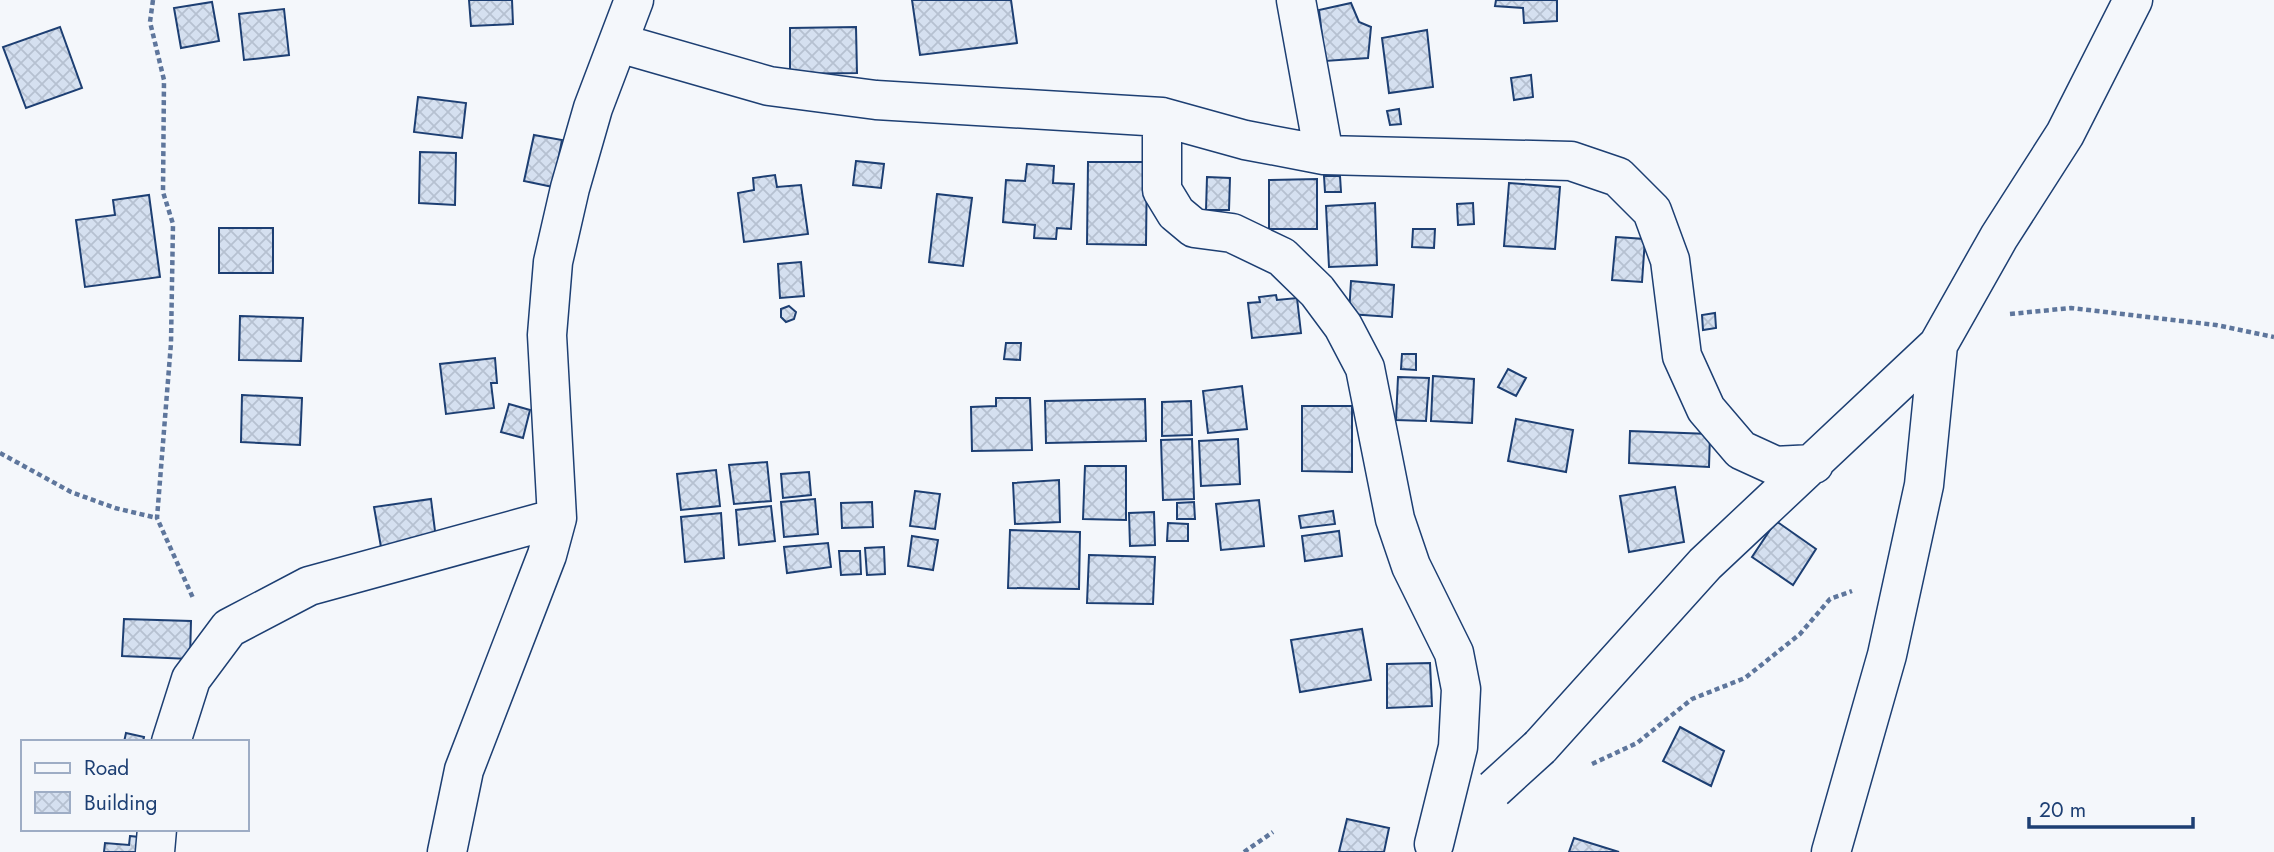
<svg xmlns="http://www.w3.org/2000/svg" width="2274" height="852" font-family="Jost,sans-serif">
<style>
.building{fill:url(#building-cross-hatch);stroke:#1d3f73;stroke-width:2}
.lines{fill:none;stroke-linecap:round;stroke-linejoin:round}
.street-casing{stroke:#1d3f73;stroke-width:41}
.path{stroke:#5e769c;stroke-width:4.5;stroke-dasharray:5 3.5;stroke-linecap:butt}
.street{stroke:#f4f7fb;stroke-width:38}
.street-bridge-casing{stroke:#1d3f73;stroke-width:41;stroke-linecap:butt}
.street-bridge{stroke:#f4f7fb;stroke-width:38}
</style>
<defs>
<pattern id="building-cross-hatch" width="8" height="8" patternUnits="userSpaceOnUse" patternTransform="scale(1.75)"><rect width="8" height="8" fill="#d5e0f0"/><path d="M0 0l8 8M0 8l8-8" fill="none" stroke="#b6c1d1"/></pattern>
</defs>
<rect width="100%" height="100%" fill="#f4f7fb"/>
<path class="building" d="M469,0H512L513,24L471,26Z
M912,0H1011L1017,43L920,55Z
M1496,0H1557V21L1524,23L1523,8L1495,6Z
M212,2L219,41L181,48L174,8Z
M1351,3L1359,22L1371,27L1368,58L1325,61L1319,10Z
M284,9L289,55L244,60L239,14Z
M60,27L82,88L26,108L3,47Z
M856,27L857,73L790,74V28Z
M1427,30L1433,87L1389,93L1382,38Z
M1531,75L1533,97L1514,100L1511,78Z
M418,97L466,103L462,138L414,132Z
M1399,109L1401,124L1390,125L1387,111Z
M534,135L562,140L553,187L524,181Z
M420,152L456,153L455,205L419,203Z
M856,161L884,164L881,188L853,185Z
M1088,162H1147L1146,245L1087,244Z
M1027,164L1054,166L1053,183L1074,184L1071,229L1057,228L1056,239L1034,238L1035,225L1003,222L1006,180L1025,181Z
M775,175L777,187L801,185L808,234L744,242L738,193L754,190L753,178Z
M1324,176H1340L1341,192H1325Z
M1207,177L1230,178L1229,210H1206Z
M1317,179V229H1269V180Z
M1509,183L1560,187L1555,249L1504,246Z
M937,194L972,198L963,266L929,262Z
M149,195L160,277L85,287L76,220L115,215L113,200Z
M1375,203L1377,265L1329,267L1326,206Z
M1473,203L1474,224L1458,225L1457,204Z
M219,228H273V273H219Z
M1413,229H1435L1434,248L1412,247Z
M1616,237L1645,239L1642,282L1612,280Z
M801,262L804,296L780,298L778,264Z
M1351,281L1394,285L1392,317L1349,314Z
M1276,295L1277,300L1297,298L1301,333L1252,338L1248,303L1260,302L1259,297Z
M789,306L796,312L794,319L786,322L781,317V309Z
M1715,313L1716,328L1703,330L1702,315Z
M240,316L303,318L301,361L239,360Z
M1006,343H1021L1020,360L1004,359Z
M1402,354H1416V370L1401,369Z
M495,358L497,383H491L494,408L446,414L440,364Z
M1508,369L1526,378L1516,396L1498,387Z
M1433,376L1474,379L1472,423L1431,421Z
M1398,377L1429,378L1426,421L1396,420Z
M1242,386L1247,429L1208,433L1203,391Z
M242,395L302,398L300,445L241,442Z
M996,398H1030L1032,450L972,451L971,407L996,406Z
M1145,399L1146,441L1046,443L1045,401Z
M1191,401L1192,435L1162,436V402Z
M509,404L530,410L523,438L501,432Z
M1302,406H1352V472L1302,471Z
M1516,419L1573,430L1566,472L1508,461Z
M1630,431L1710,434L1709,467L1629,463Z
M1192,439L1194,499L1163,500L1161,440Z
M1238,439L1240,484L1201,486L1199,441Z
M767,462L771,501L734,504L729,465Z
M1085,466H1126V520L1083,519Z
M716,470L720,506L681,510L677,474Z
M809,472L811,495L783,498L781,474Z
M1059,480L1060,522L1015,524L1013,483Z
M1675,487L1684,542L1629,552L1620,496Z
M915,491L940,494L935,529L910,526Z
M431,499L436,539L381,547L374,507Z
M815,499L818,534L784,537L781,502Z
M1259,500L1264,546L1221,550L1216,504Z
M872,502L873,527L842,528L841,503Z
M1194,502L1195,519H1177V503Z
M771,506L775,541L739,545L736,510Z
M1333,511L1335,524L1301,528L1299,516Z
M1154,512L1155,545L1130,546L1129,513Z
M721,513L724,558L685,562L681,517Z
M1776,521L1816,549L1793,585L1752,557Z
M1168,523L1188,524V541H1167Z
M1010,530L1080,532L1079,589L1008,588Z
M1339,531L1342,556L1305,561L1302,536Z
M912,536L938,540L933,570L908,566Z
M828,543L831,567L787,573L784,547Z
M884,547L885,574L867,575L865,548Z
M839,551H860L861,574L841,575Z
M1089,555L1155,557L1153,604L1087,603Z
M124,619L191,621L190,659L122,656Z
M1362,629L1371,680L1300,692L1291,640Z
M1430,663L1432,706L1387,708V664Z
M1680,727L1724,751L1711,786L1663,761Z
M126,733L144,737L143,742H124Z
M1347,819L1389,828L1384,852H1339Z
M130,836L139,837L138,852H104L105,843L129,845Z
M1574,838L1619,852H1569Z"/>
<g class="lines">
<defs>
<path id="street" d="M1296,0L1324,155
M619,43L769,86L876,100L1162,117L1245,140L1324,155L1571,161L1618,177L1652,211L1670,260L1682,356L1706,409L1741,450L1776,466L1814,464
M1162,117V190L1176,213L1194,228L1232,233L1282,257L1317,291L1343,326L1365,368L1395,519L1411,566L1454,653L1461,689L1458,747L1434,844
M171,742L191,679L229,628L309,586L557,518
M1540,747L1705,564L1938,345
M155,852L157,829
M447,852L464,770L547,555L557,518L547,335L553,262L570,188L593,108L634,0
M1831,852L1887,655L1924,485L1938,345L1999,237L2065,134L2133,0"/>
</defs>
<use href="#street" class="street-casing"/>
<path class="path" d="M153,0L150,22L164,80L163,192L173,224L171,343L157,518L193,598
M2010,314L2071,308L2216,325L2274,337
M0,453L71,492L115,508L157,518
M1592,764L1637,743L1692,699L1745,678L1800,634L1830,599L1852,591
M1244,852L1273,832"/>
<use href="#street" class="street"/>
<defs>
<path id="street-bridge" d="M1494,789L1540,747"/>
</defs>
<use href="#street-bridge" class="street-bridge-casing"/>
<use href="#street-bridge" class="street-bridge"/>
</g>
<rect x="21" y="740" width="228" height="91" fill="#f4f7fb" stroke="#9eadc5" stroke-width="2"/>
<rect x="35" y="763" width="35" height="10" fill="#f4f7fb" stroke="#9eadc5" stroke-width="2"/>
<text x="84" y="775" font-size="21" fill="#1d3f73">Road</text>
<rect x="35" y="792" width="35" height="21" fill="url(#building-cross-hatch)" stroke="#9eadc5" stroke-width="2"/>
<text x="84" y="810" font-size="21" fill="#1d3f73">Building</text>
<path d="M2029 817v10h164v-10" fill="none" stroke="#1d3f73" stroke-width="3.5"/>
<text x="2039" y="817" font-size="21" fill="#1d3f73" stroke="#f4f7fb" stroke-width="5" paint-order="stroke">20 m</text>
</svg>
